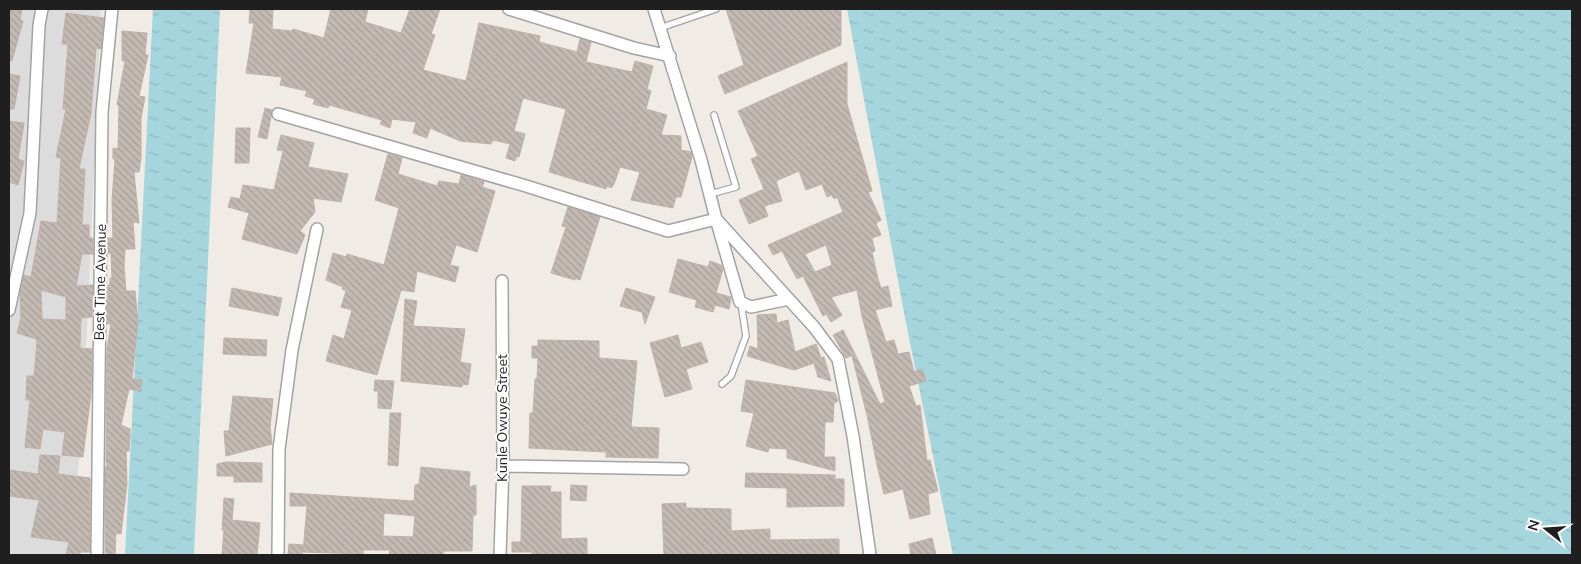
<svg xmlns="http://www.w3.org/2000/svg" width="1581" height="564" font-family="Mulish,sans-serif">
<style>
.residential{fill:#dddcdc}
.water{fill:url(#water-ripples)}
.building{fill:url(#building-back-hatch);stroke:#c1b0a7;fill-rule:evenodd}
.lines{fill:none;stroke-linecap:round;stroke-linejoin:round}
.service-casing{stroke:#a3a3a3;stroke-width:8}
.minor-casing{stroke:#a3a3a3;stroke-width:14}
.service{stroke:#fff;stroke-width:5.5}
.minor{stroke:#fff;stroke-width:11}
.labels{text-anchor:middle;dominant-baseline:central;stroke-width:4;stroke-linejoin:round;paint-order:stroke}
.street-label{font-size:14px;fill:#1f1f1f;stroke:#fff}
</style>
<defs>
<pattern id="water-ripples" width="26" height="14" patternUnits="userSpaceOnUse" patternTransform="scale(1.25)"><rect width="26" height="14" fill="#a5d6dd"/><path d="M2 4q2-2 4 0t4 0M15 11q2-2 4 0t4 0" fill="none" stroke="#8eb7bd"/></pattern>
<pattern id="building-back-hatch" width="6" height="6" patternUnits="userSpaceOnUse" patternTransform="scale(1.25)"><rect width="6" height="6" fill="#c4bab4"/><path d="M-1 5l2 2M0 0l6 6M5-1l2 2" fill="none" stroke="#a89f9a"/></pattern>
</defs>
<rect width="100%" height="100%" fill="#f0ebe5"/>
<path class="residential" d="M9,9H101L87,328L73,555H9Z"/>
<path class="water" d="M153,9H220L194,555H125Z
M847,9H1572V555H953L905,318Z"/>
<path class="building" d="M9,9H22L20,20L23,21L12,61H9Z
M250,9H273L272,29L292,31L293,29L324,38L331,9H368L365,22L401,33L410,9H440L431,34L435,35L423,70L466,81L479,23L540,36L539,42L577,52L580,39L591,42L586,62L632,72L635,61L653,66L647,89L651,91L646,109L667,115L661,135L681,136V150L691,152L692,157L681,197H676L673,208L631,200L640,172L620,167L614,184L611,188L607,186L606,189L549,172L566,109L523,98L514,131L525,134L519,157L517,156L515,161L506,158L510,144L493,140L491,144L460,141L430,128L427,138L413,133L416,122L392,119L390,128L380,124L382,120L329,105L328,108L313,104L315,99L305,96L307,91L280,85L282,77L246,73L254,23H249Z
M726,9H841V45L725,94L718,76L744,65Z
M66,13L104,18L101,49L96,48L91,113L79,169H85L82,225H89V238H93V254H82L76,286L93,285L92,317L81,318L80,348L92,349L91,394L83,457L62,455L65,432L43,429L40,449L25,447L30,400H26L27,376H34L37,342L36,339L17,333L21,318L20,293L24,275L31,277L41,221L57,223L61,158L56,157L66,109H63L68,44H62ZM41,290L66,297V320L42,319Z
M122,31L147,33L145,55H148L139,96L145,97L141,118V158L139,172H134L139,223L133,222L135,249H125L124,265L126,291H135L138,322L132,379L142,380L140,391L129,389L121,425L130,429V437L129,451H126L127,484L121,534L116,533L115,555L105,553V467H107L106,460L107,349L111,324H107L108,285H110V278H112L111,253H108V238H113L112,200L115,159H113V148L118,149L119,105H117L125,61H122Z
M847,62V104L872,191L868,192L881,220L876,223L881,235L872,238L875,251L872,252L878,279L881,288L888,286L892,306L875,310L886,342L894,340L898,354L909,352L914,372L922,369L926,381L909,386L916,406L920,405L927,461L930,460L938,491L928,494L930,514L910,519L903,489L884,494L877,465L867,415L852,356L855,354L880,404L885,402L862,316L857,290L831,297L842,315L831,322L826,314L823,316L803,276L797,279L782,251L773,255L768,245L843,212L837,197L834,199L832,195L827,197L822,184L806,190L799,171L776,181L782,201L764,206L768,216L749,224L739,200L764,189L751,159L758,156L738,111ZM826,245L832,265L815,272L805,254Z
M9,74L20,76L14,109H9Z
M265,108L272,110L267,139L258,137Z
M9,121L24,123L18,159L24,161L18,185L9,182Z
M236,128H250L249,163H235Z
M281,135L314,143L308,167L348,174L341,202L313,198L315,212L300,231L305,235L297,254L242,239L249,213L228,207L231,197L240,199L243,185L274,190L283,151L277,150Z
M388,154L402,158L398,174L437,186L439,181L459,184L461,175L484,182L482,187L495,191L477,252L456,245L450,265L459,267L455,282L417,271L414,292L401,290L377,375L326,361L333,335L344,339L352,310L341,307L346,291L342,289L343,287L326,280L333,253L346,257L347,254L384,265L399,208L375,200Z
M568,207L600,217L580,280L575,278V280L551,273L566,227L562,226Z
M678,259L708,267L710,261L721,265L723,269L716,293L731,297L729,309L715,305L713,312L695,307L697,300L669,292Z
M232,288L282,298L278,316L229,306Z
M626,288L655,297L645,324L642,312L620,306Z
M405,299L417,301L413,326L465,329L460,362L471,364L468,385L463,384L462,387L401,381Z
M776,314L777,323L788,320L795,352L816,344L821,358L824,357L831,381L818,377L814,363L794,370L747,356L750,346L758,349L757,315Z
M843,330L855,354L846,358L833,335Z
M678,335L681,348L701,342L708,362L686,369L692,389L665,397L650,343Z
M224,338L267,340L266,356L223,354Z
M538,340L599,341V358L637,361L631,427L659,428L658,458L606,457V452L529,448L530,413H533L535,379H537L538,358H532V346H538Z
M375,380L394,381L391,409L378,408V391H374Z
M746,380L835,393L838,401L834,403L833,422H825L824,457H835V471L787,458V449L769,448L768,452L746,446L754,413L741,411Z
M233,396L273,399L270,427L272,444L226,456L224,431H229Z
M390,413H401L398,466L388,465Z
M40,455L60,456L58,474L90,478V552H80V555H66L69,542L31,537L39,500L9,496L10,470L38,474Z
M226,462L262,463V482H234V476H217V464Z
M421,467L470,472L469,487L476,485V515H473L472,551H443V555H389L390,550H363V554L303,552L307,506H290V493L414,501L415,485L419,484ZM384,513L415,516L413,537L383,536Z
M746,473L835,475V479H844V506L787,507V488L745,487Z
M571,485L587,486L586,501L570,500Z
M522,486H551L550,492H561V539L587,538V555H532V552H512V542H521Z
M224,498L234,499L232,520L260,523L257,555H222L224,530H222Z
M686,503V508L731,509V531L770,529V540L839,539V555H664L662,504Z
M932,538L936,555H911L909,544Z
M289,544L303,545L302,555H288Z"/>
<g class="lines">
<defs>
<path id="service" d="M660,28L716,9
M710,194L736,187L714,115
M722,384L731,376L746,336L741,303"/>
<path id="minor" d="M509,9L634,48L670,56
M654,9L701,160L716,219L814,327L838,359L853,436L870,555
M278,114L526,186L668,231L716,219L740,302L751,307L789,299
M9,310L30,213L39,25L42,9
M503,466L683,469
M97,555L102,112L112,9
M278,555L279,449L292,350L317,229
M500,555L503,466L502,281"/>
</defs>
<use href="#service" class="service-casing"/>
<use href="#minor" class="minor-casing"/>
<use href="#service" class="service"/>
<use href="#minor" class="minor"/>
</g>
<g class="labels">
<g class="street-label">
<text transform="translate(100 282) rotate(-89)">Best Time Avenue</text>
<text transform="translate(502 418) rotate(-90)">Kunle Owuye Street</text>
</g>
</g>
<rect width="1581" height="564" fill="none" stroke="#1f1f1f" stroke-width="20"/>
<g transform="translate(1546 529) rotate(287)" stroke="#ffffff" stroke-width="4" paint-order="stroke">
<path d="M0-4L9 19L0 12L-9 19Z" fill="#1f1f1f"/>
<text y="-8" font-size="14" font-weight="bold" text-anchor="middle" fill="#1f1f1f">N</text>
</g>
</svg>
